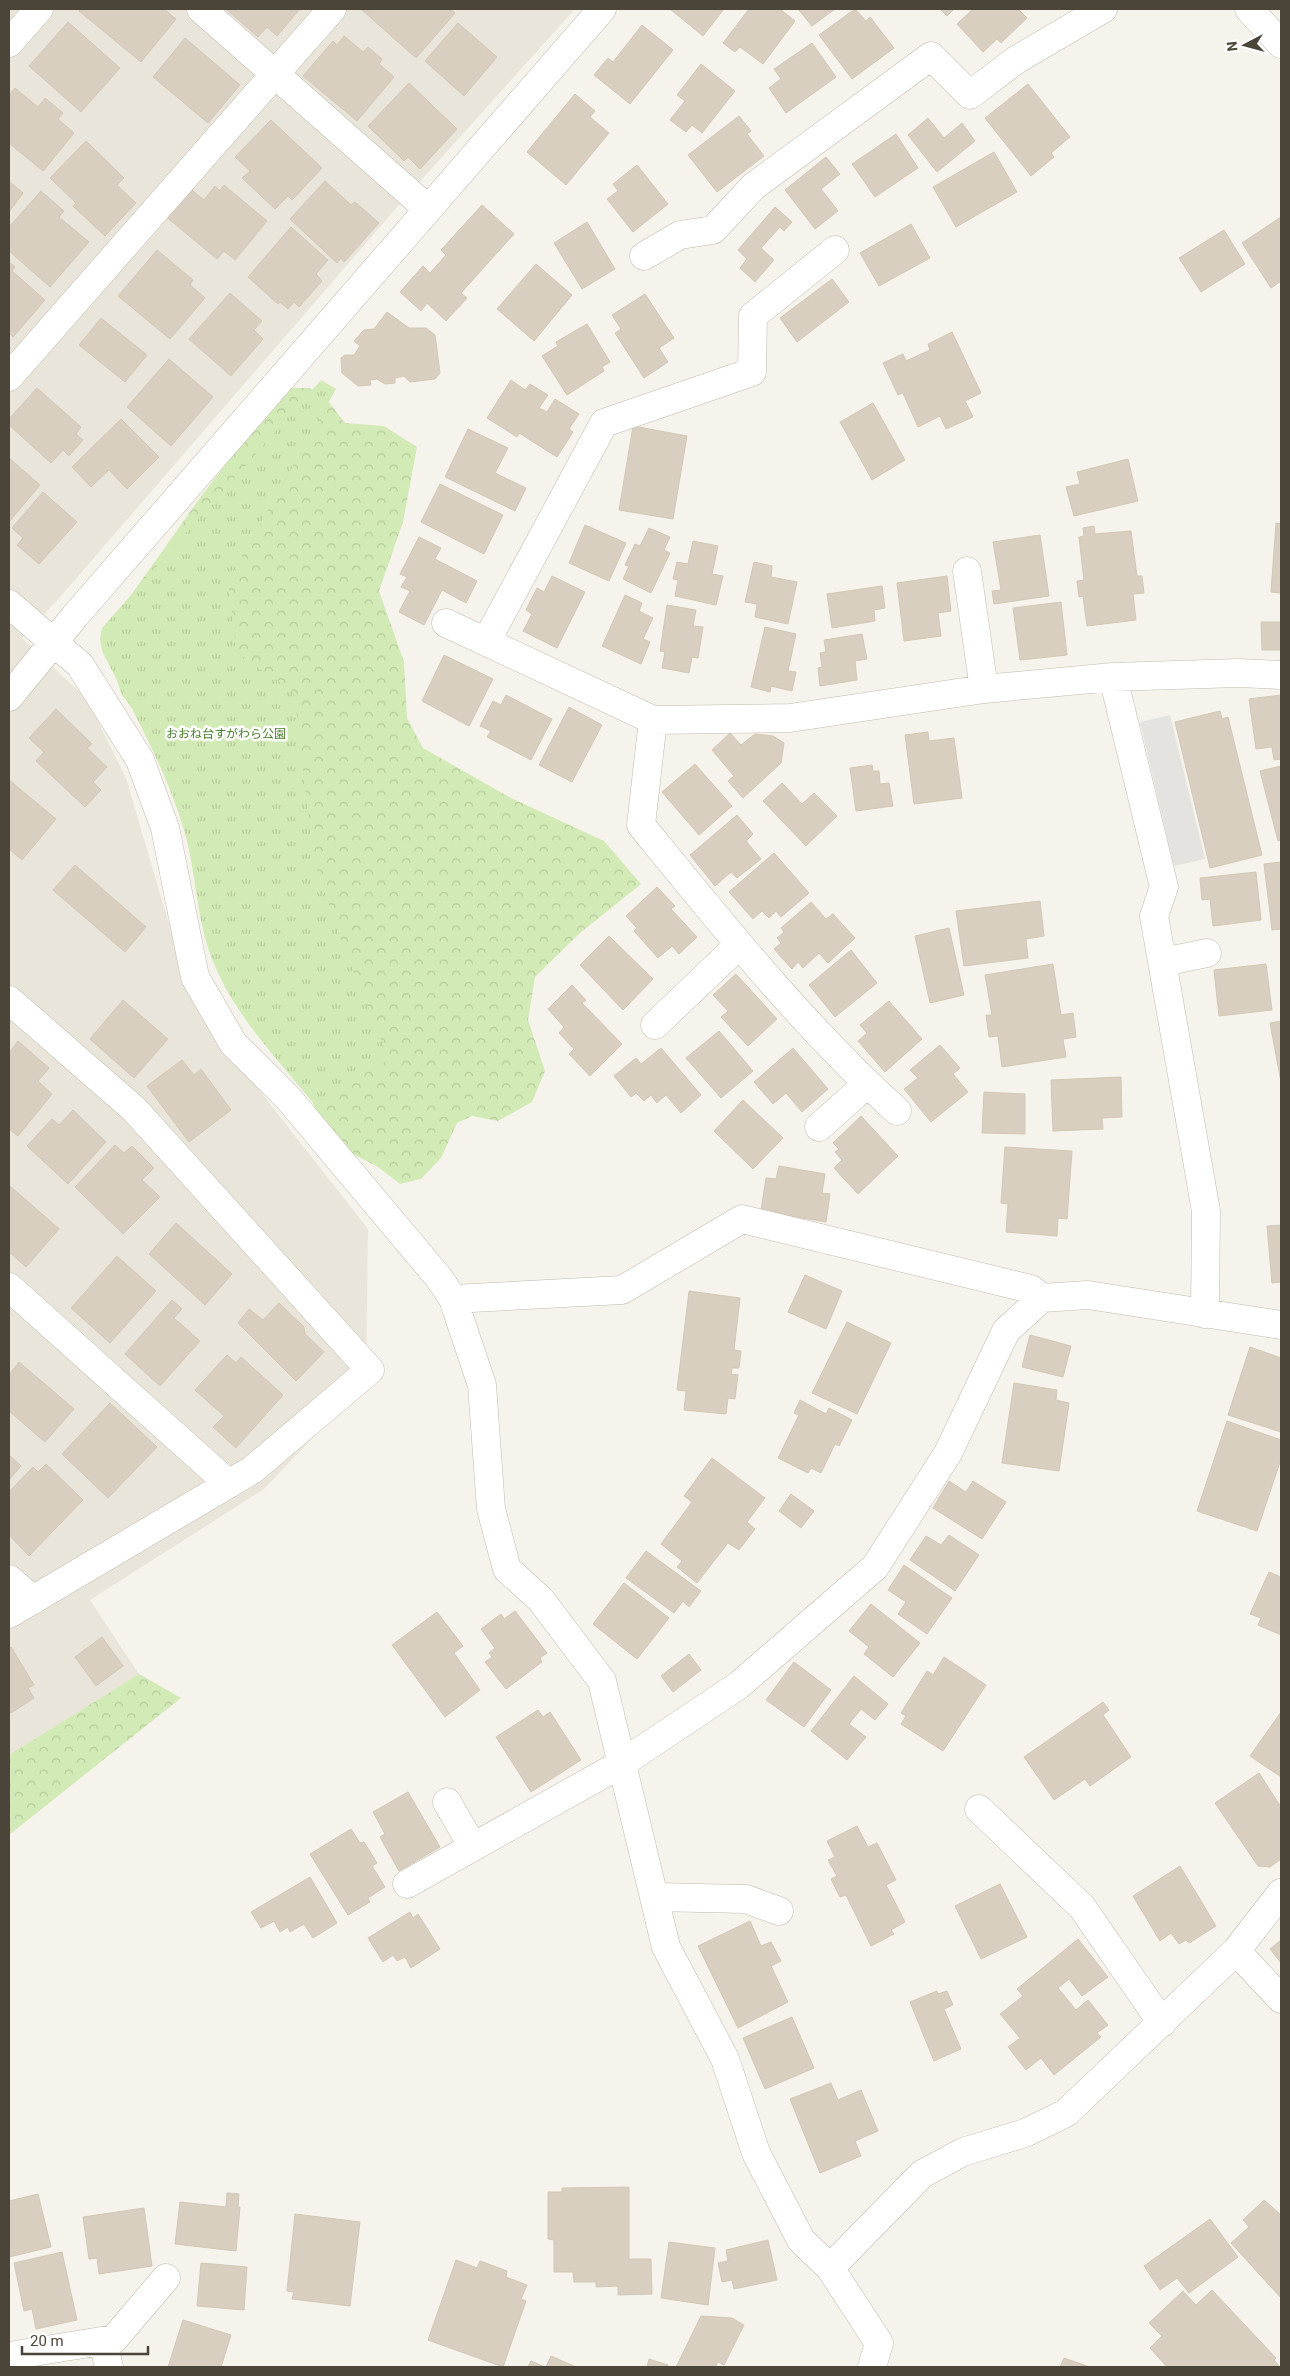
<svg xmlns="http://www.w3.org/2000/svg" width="1290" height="2376" font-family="Roboto,'Noto Sans JP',sans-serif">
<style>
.residential{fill:#eae5da}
.forest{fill:url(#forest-crowns)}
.park{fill:url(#park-tufts)}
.parking{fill:#e5e3e0}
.building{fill:#d8cfc1;stroke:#d3c7b4}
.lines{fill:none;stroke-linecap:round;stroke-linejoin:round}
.minor-casing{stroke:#c2bbae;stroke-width:29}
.minor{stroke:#fff;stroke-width:28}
.labels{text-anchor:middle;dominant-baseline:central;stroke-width:5;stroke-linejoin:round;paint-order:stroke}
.park-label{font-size:12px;fill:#4a7f2a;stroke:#fff}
</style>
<defs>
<pattern id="forest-crowns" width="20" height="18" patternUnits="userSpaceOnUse" patternTransform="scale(1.25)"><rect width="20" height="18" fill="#d2eab5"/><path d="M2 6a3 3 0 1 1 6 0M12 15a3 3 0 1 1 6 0" fill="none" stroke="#b6ca9c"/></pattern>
<pattern id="park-tufts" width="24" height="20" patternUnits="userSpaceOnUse" patternTransform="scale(1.25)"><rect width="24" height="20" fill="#d2eab5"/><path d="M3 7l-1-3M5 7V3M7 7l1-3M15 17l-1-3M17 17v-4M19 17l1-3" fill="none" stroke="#b6ca9c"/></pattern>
</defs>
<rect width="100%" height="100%" fill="#f6f3ec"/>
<path class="residential" d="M9,9H575L398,206L61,596L22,638L87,699L126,778L186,982L259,1090L368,1229L366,1382L264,1489L90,1600L139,1674L9,1755Z"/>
<path class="forest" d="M285,388H309L328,401L345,423L384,426L417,447L403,522L379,591L404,662L407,718L423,748L511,798L604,841L641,884L580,933L535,977L528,1020L545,1071L532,1102L498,1121L472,1116L457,1123L441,1158L421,1179L400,1184L378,1167L349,1152L317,1118L306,1075L307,1049L139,717L122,695L106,649L122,608L202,495Z
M139,1674L181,1698L9,1835V1755Z"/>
<path class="park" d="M321,380L336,389L228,581L237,653L294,692L314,862L344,948L389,1059L314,1104C279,1061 237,1018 215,966C196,924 197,874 184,830C165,766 132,710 102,651L100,638L102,628Z"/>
<path class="parking" d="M1170,715L1205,859L1174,866L1140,722Z"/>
<path class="building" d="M81,9H164L176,19L141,62L79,11Z
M226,9H300L277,36L267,27L258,37Z
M361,9H450L455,13L416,58Z
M670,9H724L703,36Z
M749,9H780L795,21L763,64L740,47L735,52L723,43Z
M798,9H835L812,26Z
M855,9L866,21L870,17L894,48L852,79L819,35Z
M940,9H954L947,16Z
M973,9H1018L1027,18L1001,43L997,39L983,52L957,24Z
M68,22L120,68L81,112L29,66Z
M458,23L497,57L464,96L425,61Z
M642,25L673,50L630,104L594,75L608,58L613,62Z
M344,36L363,52L368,47L382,59L379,64L394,77L357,121L303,76L333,41L337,45Z
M185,38L240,85L208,123L153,77Z
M812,43L836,77L786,113L769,88L781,79L774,69Z
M701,64L735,91L702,133L692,125L686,132L670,120L685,101L677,95Z
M409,83L457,129L420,169L408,157L404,161L368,126Z
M1028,84L1070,137L1051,153L1054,157L1031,176L985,118Z
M15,88L38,107L45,98L63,113L58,119L74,133L43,171L9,143V95Z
M575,94L595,111L590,117L609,133L566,185L527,152Z
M739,116L751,131L747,134L764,156L717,192L688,155Z
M928,118L944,138L962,123L975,141L937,172L908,135Z
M271,120L322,168L292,200L288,196L275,209L242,178L250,171L235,157Z
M896,134L918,168L875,197L852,164Z
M86,141L124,178L117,185L136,203L105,236L73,206L76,203L50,178Z
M994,152L1017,192L956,227L933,187Z
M826,157L840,174L821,189L838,211L815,229L785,190Z
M637,165L668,204L633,232L607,199L618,191L613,184Z
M9,181L23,193L9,212Z
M325,181L351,205L355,202L379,223L344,262L341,258L337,263L290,219Z
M224,185L267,221L235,260L224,251L217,259L164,215L187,186L204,200L215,186L220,191Z
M41,191L64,211L59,217L89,242L50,287L9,251V227Z
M482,205L514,234L461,293L467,298L446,321L427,303L421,311L400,292L423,266L430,273L446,255L441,250Z
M775,207L792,222L784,231L780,227L761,248L774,260L755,282L740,268L747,259L738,250Z
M1281,217V281L1271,288L1242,243Z
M587,222L615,269L582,289L554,243Z
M911,224L930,258L879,286L860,253Z
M291,227L328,260L316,274L322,281L299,307L294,302L288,309L280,302L278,304L248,277Z
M1224,230L1245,264L1201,292L1179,258Z
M157,250L193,280L190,285L205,298L170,339L118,296Z
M9,262L15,267L12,271L45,300L13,337L9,333Z
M536,264L572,295L534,341L497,309Z
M832,279L849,302L797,342L780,318Z
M230,293L262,321L254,330L263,339L231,376L189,339Z
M645,294L674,338L659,348L668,362L644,378L615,333L621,329L612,315Z
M387,312L409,328H426L435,335L440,373L435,379L410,382L404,376L395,378V383L385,384L377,379L370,380L371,385L358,386L342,373L341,358L345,355H354L360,346L354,341L364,330L374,329Z
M101,318L147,355L125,382L79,345Z
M587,324L610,362L602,367L604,371L567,395L542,356L558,346L556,342Z
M952,332L981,393L965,401L973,417L946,429L940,416L918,427L903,393L898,395L883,363L903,354L906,361L930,350L928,344Z
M169,359L213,397L171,446L127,407Z
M511,380L525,390L530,384L548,395L539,408L547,412L555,399L579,414L569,429L573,432L557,457L519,433L517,437L487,418Z
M37,388L81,427L76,434L83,440L69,456L63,450L51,463L9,425V419Z
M873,403L905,460L872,480L840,422Z
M121,419L159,457L127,489L109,470L91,487L72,467Z
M633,426L687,436L673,519L619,510Z
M468,429L508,448L495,473L526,488L515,511L445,477Z
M9,458L40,485L9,522Z
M1128,459L1138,501L1074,516L1066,487L1080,484L1077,472Z
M440,484L503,515L484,554L421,522Z
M43,492L77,522L39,564L17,545L23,538L12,528Z
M1276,523L1281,524V593L1271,592Z
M585,525L626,543L609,581L569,563Z
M1094,526L1095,534L1131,531L1137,576H1142L1144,593L1133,594L1136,620L1087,626L1083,596L1079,597L1077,581L1084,580L1079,537L1084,536L1083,528Z
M649,528L670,537L664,550L670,553L651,593L623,579L629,566L625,565L635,544L640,546Z
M1040,535L1049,596L994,604L992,591L1001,590L993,542Z
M419,537L441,548L435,559L477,581L466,603L442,590L424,625L399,612L410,591L401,587L407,577L400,574Z
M693,541L718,546L712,574L723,576L716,605L675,596L678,580L673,579L677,562L688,564Z
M754,562L772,566L771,577L797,582L788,624L755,617L757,604L745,602Z
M552,576L585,592L557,648L523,631L532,614L526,610L537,588L544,592Z
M947,576L951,611L938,613L941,636L904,641L897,583Z
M882,586L885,608L874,610L875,621L832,628L827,594Z
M625,595L642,603L639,611L653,618L643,639L650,642L641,664L602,646Z
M1061,602L1067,655L1020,660L1013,608Z
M667,605L696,610L693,626L703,627L698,658L692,657L689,673L662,668L665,652L660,651Z
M1261,622H1281V650H1262Z
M765,627L796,634L788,671L796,672L792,691L771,686L770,692L751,687Z
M862,634L867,659L855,661L857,680L820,686L818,668L822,667L820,653L826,652L824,640Z
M444,655L493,679L469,726L422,701Z
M506,695L552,719L531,760L487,737L491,731L480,726L493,701L501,705Z
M1281,695V759L1274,760L1272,747L1256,749L1249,699Z
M569,707L602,725L572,782L539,765Z
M56,709L92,744L87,748L107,767L93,782L101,790L85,807L36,761L44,752L29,738Z
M1220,711L1222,719L1228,717L1262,855L1210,868L1175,722Z
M928,732L929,741L954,738L962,798L914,804L905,735Z
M730,733L741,745L755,734L773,736L784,743L781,763L743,798L728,781L734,776L712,750Z
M695,764L732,806L699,835L662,792Z
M872,765L873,771H879L880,784L889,783L893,806L856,811L850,768Z
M1281,766V840L1278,841L1260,771Z
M9,780L56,819L22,860L9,849Z
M782,783L802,804L814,793L837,816L806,846L763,801Z
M737,815L753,834L746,841L761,859L737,878L731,872L715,886L690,855Z
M774,853L809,893L781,917L776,911L769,918L762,911L753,919L729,892Z
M1281,862V929L1272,930L1264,864Z
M75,865L146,927L125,952L53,890Z
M1256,872L1261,920L1213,926L1210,899L1202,900L1200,878Z
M657,887L675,906L671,909L697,937L679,954L672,946L658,958L634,931L637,928L626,916Z
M1040,901L1044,936L1026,939L1028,958L964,966L956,911Z
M811,902L826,919L833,914L855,938L828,963L819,953L803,968L798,962L792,969L774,949L781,943L777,938L784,932L781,928Z
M949,928L964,995L930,1003L915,936Z
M609,936L653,979L623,1010L580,965Z
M851,950L877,983L835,1017L809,985Z
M1053,964L1061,1015L1073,1013L1076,1037L1063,1039L1066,1057L1002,1067L998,1036L989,1037L986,1015H992L985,975Z
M1266,964L1272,1010L1219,1016L1214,970Z
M736,974L777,1019L748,1046L721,1017L728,1011L713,995Z
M572,985L586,1000L582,1003L622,1044L590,1076L569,1054L574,1049L559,1033L564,1027L548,1009Z
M123,1000L168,1039L134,1078L90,1039Z
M889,1001L922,1039L885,1072L858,1041L867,1033L860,1025Z
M1281,1021V1082L1270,1023Z
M719,1031L753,1071L721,1098L686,1058Z
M18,1041L49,1068L38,1081L52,1094L18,1136L9,1129V1053Z
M940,1045L960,1068L953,1074L968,1092L931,1122L904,1089L918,1078L910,1070Z
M661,1048L701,1095L681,1113L666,1095L657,1103L651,1095L644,1101L636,1093L631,1097L614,1076L636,1058L641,1064Z
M793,1048L828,1089L802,1112L786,1093L773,1104L754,1082Z
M182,1060L194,1075L201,1069L231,1110L189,1142L147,1086Z
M1121,1077L1122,1117L1102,1118L1103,1129L1053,1131L1051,1080Z
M984,1092L1025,1094V1134L982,1133Z
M743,1100L783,1138L753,1169L714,1131Z
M73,1110L106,1142L68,1184L27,1146L52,1119L59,1125Z
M861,1116L898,1156L858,1194L834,1168L842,1160L835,1152L839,1149L833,1143Z
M115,1145L124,1153L132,1146L154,1168L142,1180L160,1197L123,1234L75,1187Z
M1005,1147L1072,1151L1067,1219L1058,1218L1057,1236L1006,1232L1008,1204L1001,1203Z
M779,1166L825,1174L822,1193L830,1194L826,1222L761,1211L766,1178L776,1179Z
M9,1185L59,1229L26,1267L9,1252Z
M176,1223L232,1274L205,1305L149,1254Z
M1281,1225V1282L1272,1283L1267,1226Z
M117,1256L156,1291L110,1343L71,1308Z
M805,1275L842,1291L826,1329L788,1312Z
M689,1291L740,1298L734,1350L741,1351L739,1368H732L731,1374L738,1375L735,1399L728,1398L726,1414L684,1410L686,1391L677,1390Z
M172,1300L182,1309L174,1318L200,1341L160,1386L125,1354Z
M279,1303L304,1327L305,1334L324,1352L296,1381L238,1323L249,1309L263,1320Z
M847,1322L891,1343L857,1414L812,1393Z
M1030,1335L1071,1346L1063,1377L1022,1367Z
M1250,1347L1281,1358V1432L1228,1415Z
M227,1355L236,1363L241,1357L283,1395L236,1448L213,1427L224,1416L195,1390Z
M19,1362L74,1409L45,1442L9,1411V1375Z
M1014,1383L1057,1390L1056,1400L1069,1403L1059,1471L1002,1463Z
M800,1400L826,1414L829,1408L852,1420L839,1446L835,1444L821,1473L811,1468L808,1473L778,1458L799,1415L794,1413Z
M110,1403L157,1447L108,1498L62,1454Z
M1227,1421L1281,1440V1459L1257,1531L1197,1511Z
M9,1455L21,1466L9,1480Z
M712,1458L765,1498L747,1522L755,1529L739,1550L728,1543L697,1583L677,1567L682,1561L661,1544L692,1502L684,1496Z
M46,1464L83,1500L29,1556L9,1535V1492L33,1467L38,1472Z
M949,1481L966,1492L973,1481L1006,1502L982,1539L933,1508Z
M791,1494L814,1511L801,1528L779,1511Z
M949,1535L979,1555L955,1591L910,1560L926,1536L941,1545Z
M646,1551L701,1591L689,1607L683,1601L674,1613L626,1578Z
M904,1565L952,1598L927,1634L898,1614L906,1602L888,1590Z
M1269,1572L1281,1577V1635L1258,1625L1261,1618L1250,1614Z
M624,1583L669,1618L637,1659L593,1624Z
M871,1604L920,1643L893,1677L864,1654L869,1647L849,1631Z
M515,1611L547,1653L540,1658L542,1662L506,1689L485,1662L492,1657L489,1653L495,1648L481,1629L501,1614L504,1619Z
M437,1612L463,1646L454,1653L480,1690L445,1717L392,1645Z
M102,1637L123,1666L96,1686L75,1657Z
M11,1647L34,1685L28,1688L34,1698L11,1713L9,1710V1648Z
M689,1654L701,1670L673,1692L661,1676Z
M944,1657L986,1685L943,1751L901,1724L906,1716L901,1713L927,1671L933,1675Z
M794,1662L831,1690L804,1727L766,1700Z
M854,1676L888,1704L875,1720L861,1709L849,1724L866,1737L847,1760L811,1731Z
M1103,1702L1109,1710L1103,1715L1131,1757L1090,1786L1085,1779L1054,1800L1024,1757Z
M538,1710L543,1717L550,1712L581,1760L531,1792L496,1737Z
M1281,1712V1777L1250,1756Z
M1259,1773L1281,1807V1859L1270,1867L1258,1866L1215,1803Z
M408,1792L440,1847L399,1871L380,1837L385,1834L373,1812Z
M857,1826L868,1847L877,1843L896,1880L886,1885L905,1922L891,1930L894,1934L871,1946L846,1895L840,1897L831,1879L837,1876L828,1860L835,1857L827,1841Z
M351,1829L360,1843L364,1842L377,1863L372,1866L385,1887L368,1898L370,1902L348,1915L310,1854Z
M1180,1866L1216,1926L1189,1943L1186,1940L1179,1944L1171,1933L1160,1941L1133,1896Z
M310,1877L337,1923L313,1938L304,1924L290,1932L288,1927L280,1932L274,1921L261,1928L251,1912Z
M1000,1884L1027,1937L981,1959L955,1906Z
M410,1912L413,1918L418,1914L440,1949L411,1968L405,1957L397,1961L393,1955L383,1962L368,1938Z
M750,1921L761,1946L771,1942L781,1961L771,1966L788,2002L738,2028L698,1946Z
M1078,1939L1108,1977L1082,1996L1069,1979L1058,1988L1076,2010L1088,2000L1108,2025L1097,2033L1101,2037L1054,2075L1041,2058L1026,2070L1008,2047L1020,2038L1000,2014L1023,1996L1017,1989Z
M1281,1940V1963L1270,1949Z
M937,1991L938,1994L947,1991L953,2005L944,2009L961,2049L934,2061L910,2002Z
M792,2017L814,2068L765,2089L743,2038Z
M831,2083L838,2100L861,2090L878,2131L855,2141L861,2156L820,2173L790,2099Z
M629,2187V2259H651L652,2294L618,2295V2286L596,2287V2282H574L573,2272H554V2240L548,2239V2192H562V2188Z
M227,2193L239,2194L238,2207H240L236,2251L175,2244L180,2202L226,2207Z
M38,2194L51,2247L9,2257V2201Z
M1264,2200L1281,2215V2298L1231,2243L1249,2227L1243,2220Z
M144,2208L152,2266L99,2274L97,2258L89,2259L83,2217Z
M295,2214L360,2222L350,2306L292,2299L294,2292L287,2291Z
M1210,2219L1238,2257L1189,2293L1177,2278L1160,2290L1144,2266Z
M768,2240L777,2280L734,2289L732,2280L722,2282L718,2263L728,2261L726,2250Z
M669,2242L715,2248L708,2305L661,2298Z
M62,2252L77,2320L36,2329L32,2309L24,2311L14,2263Z
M456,2260L477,2268L480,2261L507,2271L506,2277L527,2285L521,2299L526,2301L503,2367L428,2340Z
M201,2263L247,2267L244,2310L197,2306Z
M1212,2290L1276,2358L1274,2360L1280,2367H1167L1150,2348L1162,2336L1149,2323L1183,2291L1196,2305Z
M701,2316L732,2318L744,2325L724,2365L718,2362L715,2367H676Z
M183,2320L231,2335L221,2367H168Z
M551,2356L576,2367H546Z
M1064,2358L1090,2367H1060Z
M649,2359L668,2365L667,2367H647Z
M531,2361L545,2367H528Z"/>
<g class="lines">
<defs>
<path id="minor" d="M201,9L428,209
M1249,9L1281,44
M9,43L39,9
M644,256L680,235L713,230L754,186L931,56L970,95L1016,60L1103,9
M9,377L332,9
M967,571L984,689
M9,604L80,665L140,760L165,828L195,977L233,1043L288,1098L439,1278L453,1299L482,1385L491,1509L507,1569L541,1600L602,1681L666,1947L725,2059L756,2153L801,2240L830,2268L879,2343L872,2367
M446,623L653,720L790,718L984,689L1113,677L1238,673L1281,675
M486,642L604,423L752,372L753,316L835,250
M1113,677L1164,887L1154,916L1206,1211L1205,1314
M9,697L75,616L602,9
M653,720L641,825C721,923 803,1026 897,1111
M1163,962L1207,953
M9,1000L134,1109L370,1370L252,1470L9,1614
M655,1025L739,945
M819,1127L867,1084
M9,1287L229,1484
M453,1299L622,1290L742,1219L1031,1289L1042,1298
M9,1579L33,1600
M447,1802L473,1847
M979,1809L1082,1907L1162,2023
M407,1884L621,1764L739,1685L875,1567L948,1453L1006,1331L1042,1298L1088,1295L1281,1325
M654,1897L746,1899L779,1911
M1236,1951L1281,1999
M830,2268L922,2174L963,2152L1025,2133L1066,2113L1236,1951L1281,1893
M103,2342L109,2367
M9,2356L114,2339L166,2278"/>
</defs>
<use href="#minor" class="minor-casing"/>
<use href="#minor" class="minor"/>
</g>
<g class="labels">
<g class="park-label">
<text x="226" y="734">おおね台すがわら公園</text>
</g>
</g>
<rect width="1290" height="2376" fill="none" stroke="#4b4439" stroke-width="20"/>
<g transform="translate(1245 45) rotate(264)" stroke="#ffffff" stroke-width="4" paint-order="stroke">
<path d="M0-4L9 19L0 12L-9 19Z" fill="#4b4439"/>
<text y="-8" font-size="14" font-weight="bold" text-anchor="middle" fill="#4b4439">N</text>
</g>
<path d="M22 2346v8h126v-8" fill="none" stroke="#4b4439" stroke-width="2.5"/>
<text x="30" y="2346" font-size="15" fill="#4b4439" stroke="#ffffff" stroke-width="4" paint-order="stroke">20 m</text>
</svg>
